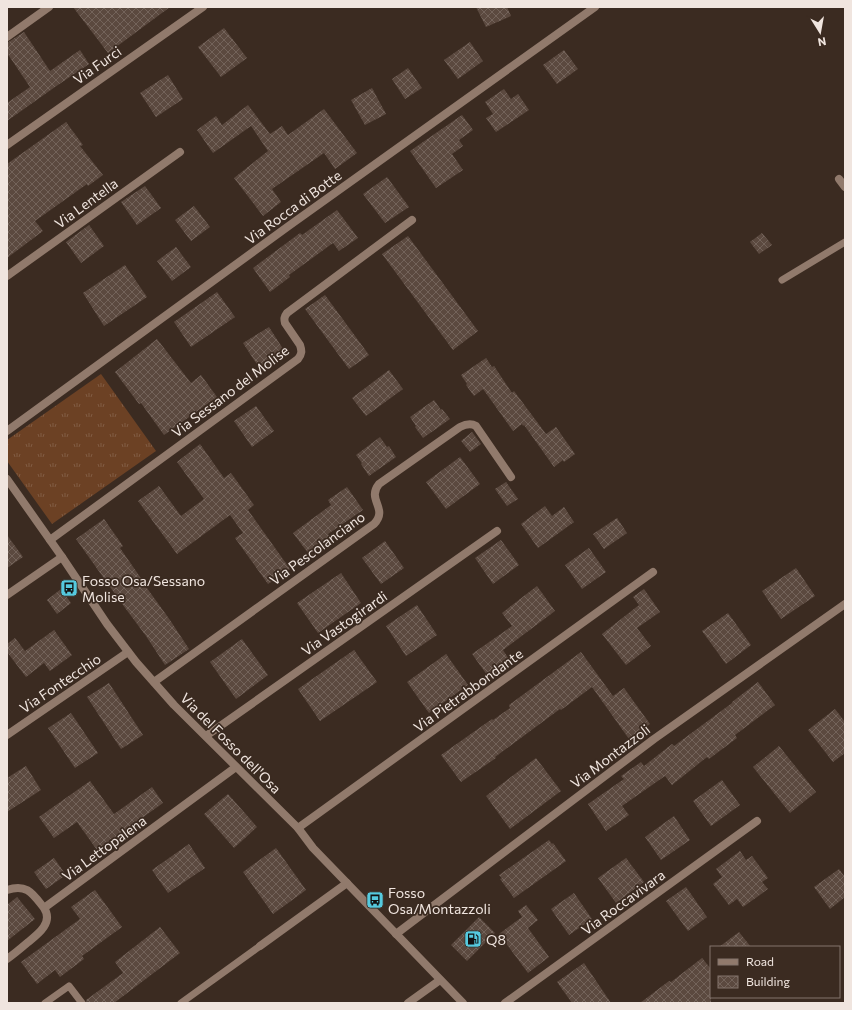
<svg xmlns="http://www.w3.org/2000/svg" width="852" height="1010" font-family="Commissioner,sans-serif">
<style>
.grass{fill:url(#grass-tufts)}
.building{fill:url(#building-cross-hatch)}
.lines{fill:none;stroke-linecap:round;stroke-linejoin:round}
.service{stroke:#917a6c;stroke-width:7}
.minor{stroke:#917a6c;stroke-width:8}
.tertiary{stroke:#917a6c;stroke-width:8}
.labels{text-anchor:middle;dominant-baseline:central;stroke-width:3.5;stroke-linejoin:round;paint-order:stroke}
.street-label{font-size:14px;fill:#f0e5df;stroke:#3b2b21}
.poi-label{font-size:14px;fill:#f0e5df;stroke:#3b2b21;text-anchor:start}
</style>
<defs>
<pattern id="grass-tufts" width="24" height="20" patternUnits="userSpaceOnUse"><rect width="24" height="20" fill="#6c4124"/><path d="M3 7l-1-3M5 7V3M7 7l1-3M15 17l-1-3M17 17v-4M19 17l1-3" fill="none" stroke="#815c43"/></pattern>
<pattern id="building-cross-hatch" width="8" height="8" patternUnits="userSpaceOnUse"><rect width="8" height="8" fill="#5b493f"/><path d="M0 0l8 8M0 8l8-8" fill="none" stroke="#73635a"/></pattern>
</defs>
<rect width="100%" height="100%" fill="#3b2b21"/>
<path class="grass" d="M101,374L156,451L52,524L7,461V440Z"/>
<path class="building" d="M73,7H170L108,53Z
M476,7H507L511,16L486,27Z
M224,28L247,58L221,77L198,47Z
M24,32L50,71L80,50L89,64L55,87L7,121V103L30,87L7,53V43Z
M470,42L483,61L458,79L444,60Z
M564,50L578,69L557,84L543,65Z
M408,68L422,88L405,99L392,79Z
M168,75L183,99L156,117L140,93Z
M372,88L386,114L365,125L351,100Z
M504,89L511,99L518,94L529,110L496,132L486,118L493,114L485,102Z
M248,105L270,134L282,126L288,135L324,109L357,153L335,169L324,153L272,189L281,202L263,216L234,178L268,151L251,126L213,153L197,130L216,116L222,125Z
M462,115L473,130L459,140L463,146L452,154L463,170L436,188L410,151Z
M66,122L83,145L80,146L103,175L88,186L87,184L35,221L43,231L7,258V164Z
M387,177L409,207L385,223L363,194Z
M145,186L161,208L137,225L121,202Z
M194,206L210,227L191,241L175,220Z
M337,210L358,238L339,251L333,243L289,275L290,277L270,292L253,268L300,233L302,235Z
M89,225L104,246L81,263L66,242Z
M762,233L772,245L759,254L750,242Z
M408,236L478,331L453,350L382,254Z
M176,247L191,267L172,281L157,261Z
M125,265L147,297L104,326L83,293Z
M217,292L235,317L191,347L174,322Z
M325,295L369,355L349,369L305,309Z
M269,327L285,352L260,369L243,343Z
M157,339L191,383L201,375L217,397L164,435L141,403L139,404L115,372Z
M486,358L492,367L494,366L512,393L514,391L546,434L556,427L575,454L564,462L563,460L554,467L524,425L523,426L522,424L513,431L483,389L474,396L466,385L467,384L461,375Z
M389,370L403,389L366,416L352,398Z
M434,400L441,410L442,409L450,419L423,438L415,427L416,426L410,417Z
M256,406L274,431L252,447L234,421Z
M472,432L481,444L470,452L461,441Z
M380,437L387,447L389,446L396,457L369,476L361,464L362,463L356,455Z
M200,444L224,478L231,473L254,505L248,510L290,569L268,584L235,538L243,533L230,515L177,554L138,501L159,486L181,516L204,499L177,462Z
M460,457L480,484L446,509L426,482Z
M506,482L518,499L507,506L495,489Z
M347,487L363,510L328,534L329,536L308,553L293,533L331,505L328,500Z
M545,506L552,516L564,507L574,522L538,548L521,524Z
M617,518L627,533L604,549L593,534Z
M104,519L123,546L120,548L145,584H144L170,620L189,649L165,665L146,636L120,601L76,539Z
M7,535L23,557L7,568Z
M501,540L519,565L493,584L475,558Z
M385,541L404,568L381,584L362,558Z
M589,548L606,572L582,589L565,565Z
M796,568L815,596L781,619L762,591Z
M341,573L361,603L318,633L297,603Z
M537,586L555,611L503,650L512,664L490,679L472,654L512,626L502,613Z
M61,589L71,603L57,614L47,600Z
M644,589L660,612L637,628L651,646L626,665L602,634L639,605L633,597Z
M417,605L437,635L406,656L386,626Z
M728,613L751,645L726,664L702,631Z
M54,630L72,655L50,671L44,663L26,677L7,652V644L15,638L25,651Z
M242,639L268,675L236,699L210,662Z
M354,650L377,682L320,721L298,689Z
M581,652L613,696L624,688L650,724L629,739L592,687L561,710L560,709L495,757L496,758L461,782L441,755L492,719L493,720L510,708L509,705Z
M446,654L468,685L429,713L407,682Z
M758,682L775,705L735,735L737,738L709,759L707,757L672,785L665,776L622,806L629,815L606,831L588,804L624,779L621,776L641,762L644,766L672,744L674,746L732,703V702Z
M109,683L143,735L121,749L87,697Z
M835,709L845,722V753L833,762L808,730Z
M71,713L98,753L75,768L48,728Z
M779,746L816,792L790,813L753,767Z
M536,758L561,791L510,829L486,796Z
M26,766L41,790L7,812V778Z
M722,780L740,805L711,826L693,801Z
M90,781L114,814L152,787L163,803L97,850L77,822L54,838L39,817Z
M228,794L257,827L234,848L204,814Z
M674,816L690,840L661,860L645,837Z
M549,840L552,844L553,843L566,861L514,898L500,879L502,878L499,875Z
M189,844L205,868L168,893L152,870Z
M276,848L306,890L273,914L243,872Z
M740,851L746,860L752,856L768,878L762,882L768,889L743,907L737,899L729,905L713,884L722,877L716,869Z
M54,858L66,875L46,889L34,872Z
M626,858L644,882L616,903L598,878Z
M839,869L845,877V897L830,909L814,887Z
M686,887L707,917L688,931L666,901Z
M95,890L122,927L82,956L84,959L60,977L55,970L37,984L21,962L80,919L71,907Z
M574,893L592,919L569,935L551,909Z
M17,897L35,919L7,941V905Z
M526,905L538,920L528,928L549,957L528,973L499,934L522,917L518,911Z
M479,917L495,933L467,961L451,945Z
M160,927L180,953L114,1003H87L86,1000L123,973L115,962Z
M739,932L751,947H719Z
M702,958L711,969V1003H640L669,981L671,982Z
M584,963L611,1003H572L557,982Z"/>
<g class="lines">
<path class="service" d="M782,280L845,242
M45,1003L69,986L82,1003
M181,1003L260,946"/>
<path class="minor" d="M7,37L49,7
M7,145L203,7
M839,179L845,187
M7,276L180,152
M7,431L290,225L595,7
M50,540L298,359C302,354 302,351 300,345L285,323C284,319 284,317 287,313L412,220
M7,595L62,557
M154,682L374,524C389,508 366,500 379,484L460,427C466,424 471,423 476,426L511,477
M7,735L128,652
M206,736L497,531
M298,828L653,572
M7,890C27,883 33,894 44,908
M396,934L654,739L845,604
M260,946L347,883
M7,959C14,954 20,949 27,943C37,935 54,923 44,908L236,767
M408,1003L440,980
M505,1003L757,821"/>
<path class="tertiary" d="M7,479L62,557L107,624L136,662L174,705L298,828L313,848L463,1003"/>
</g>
<defs>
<symbol id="bus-square" viewBox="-11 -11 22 22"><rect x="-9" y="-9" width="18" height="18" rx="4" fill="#55cadf" stroke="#3b2b21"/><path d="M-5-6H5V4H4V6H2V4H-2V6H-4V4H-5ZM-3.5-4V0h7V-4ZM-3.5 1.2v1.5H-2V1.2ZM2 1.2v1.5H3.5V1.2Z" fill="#111"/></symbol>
<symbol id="fuel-square" viewBox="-11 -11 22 22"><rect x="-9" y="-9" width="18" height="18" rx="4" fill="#55cadf" stroke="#3b2b21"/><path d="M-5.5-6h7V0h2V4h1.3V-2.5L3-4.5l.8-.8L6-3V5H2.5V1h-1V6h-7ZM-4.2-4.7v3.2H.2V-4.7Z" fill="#111"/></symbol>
</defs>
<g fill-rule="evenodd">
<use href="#bus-square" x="59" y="578" width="20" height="20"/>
<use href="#bus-square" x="365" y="890" width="20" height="20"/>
<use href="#fuel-square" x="463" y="929" width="20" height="20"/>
</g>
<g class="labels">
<g class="street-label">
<text transform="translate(97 65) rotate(-35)">Via Furci</text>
<text transform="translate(86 203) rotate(-36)">Via Lentella</text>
<text transform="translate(293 207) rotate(-36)">Via Rocca di Botte</text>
<text transform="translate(230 391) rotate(-37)">Via Sessano del Molise</text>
<text transform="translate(317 548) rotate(-36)">Via Pescolanciano</text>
<text transform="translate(344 623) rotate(-35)">Via Vastogirardi</text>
<text transform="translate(60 683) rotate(-34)">Via Fontecchio</text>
<text transform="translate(468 690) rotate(-36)">Via Pietrabbondante</text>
<text transform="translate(231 743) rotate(45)">Via del Fosso dell'Osa</text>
<text transform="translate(610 756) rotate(-37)">Via Montazzoli</text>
<text transform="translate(104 848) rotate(-36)">Via Lettopalena</text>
<text transform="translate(623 902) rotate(-36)">Via Roccavivara</text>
</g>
<g class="poi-label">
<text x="82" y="580">Fosso Osa/Sessano<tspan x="82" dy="16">Molise</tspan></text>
<text x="388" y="892">Fosso<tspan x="388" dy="16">Osa/Montazzoli</tspan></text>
<text x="486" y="939">Q8</text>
</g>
</g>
<rect width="852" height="1010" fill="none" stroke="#f0e5df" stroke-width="16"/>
<rect x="710" y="946" width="130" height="52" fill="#3b2b21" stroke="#83756d"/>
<rect x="718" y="959" width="20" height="6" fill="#917a6c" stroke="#83756d"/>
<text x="746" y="966" font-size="12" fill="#f0e5df">Road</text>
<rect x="718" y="976" width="20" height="12" fill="url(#building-cross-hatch)" stroke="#83756d"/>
<text x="746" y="986" font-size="12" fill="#f0e5df">Building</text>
<g transform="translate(820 32) rotate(169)" stroke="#3b2b21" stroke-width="3" paint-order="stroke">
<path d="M0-3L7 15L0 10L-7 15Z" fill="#f0e5df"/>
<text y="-6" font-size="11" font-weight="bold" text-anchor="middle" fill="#f0e5df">N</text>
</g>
</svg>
